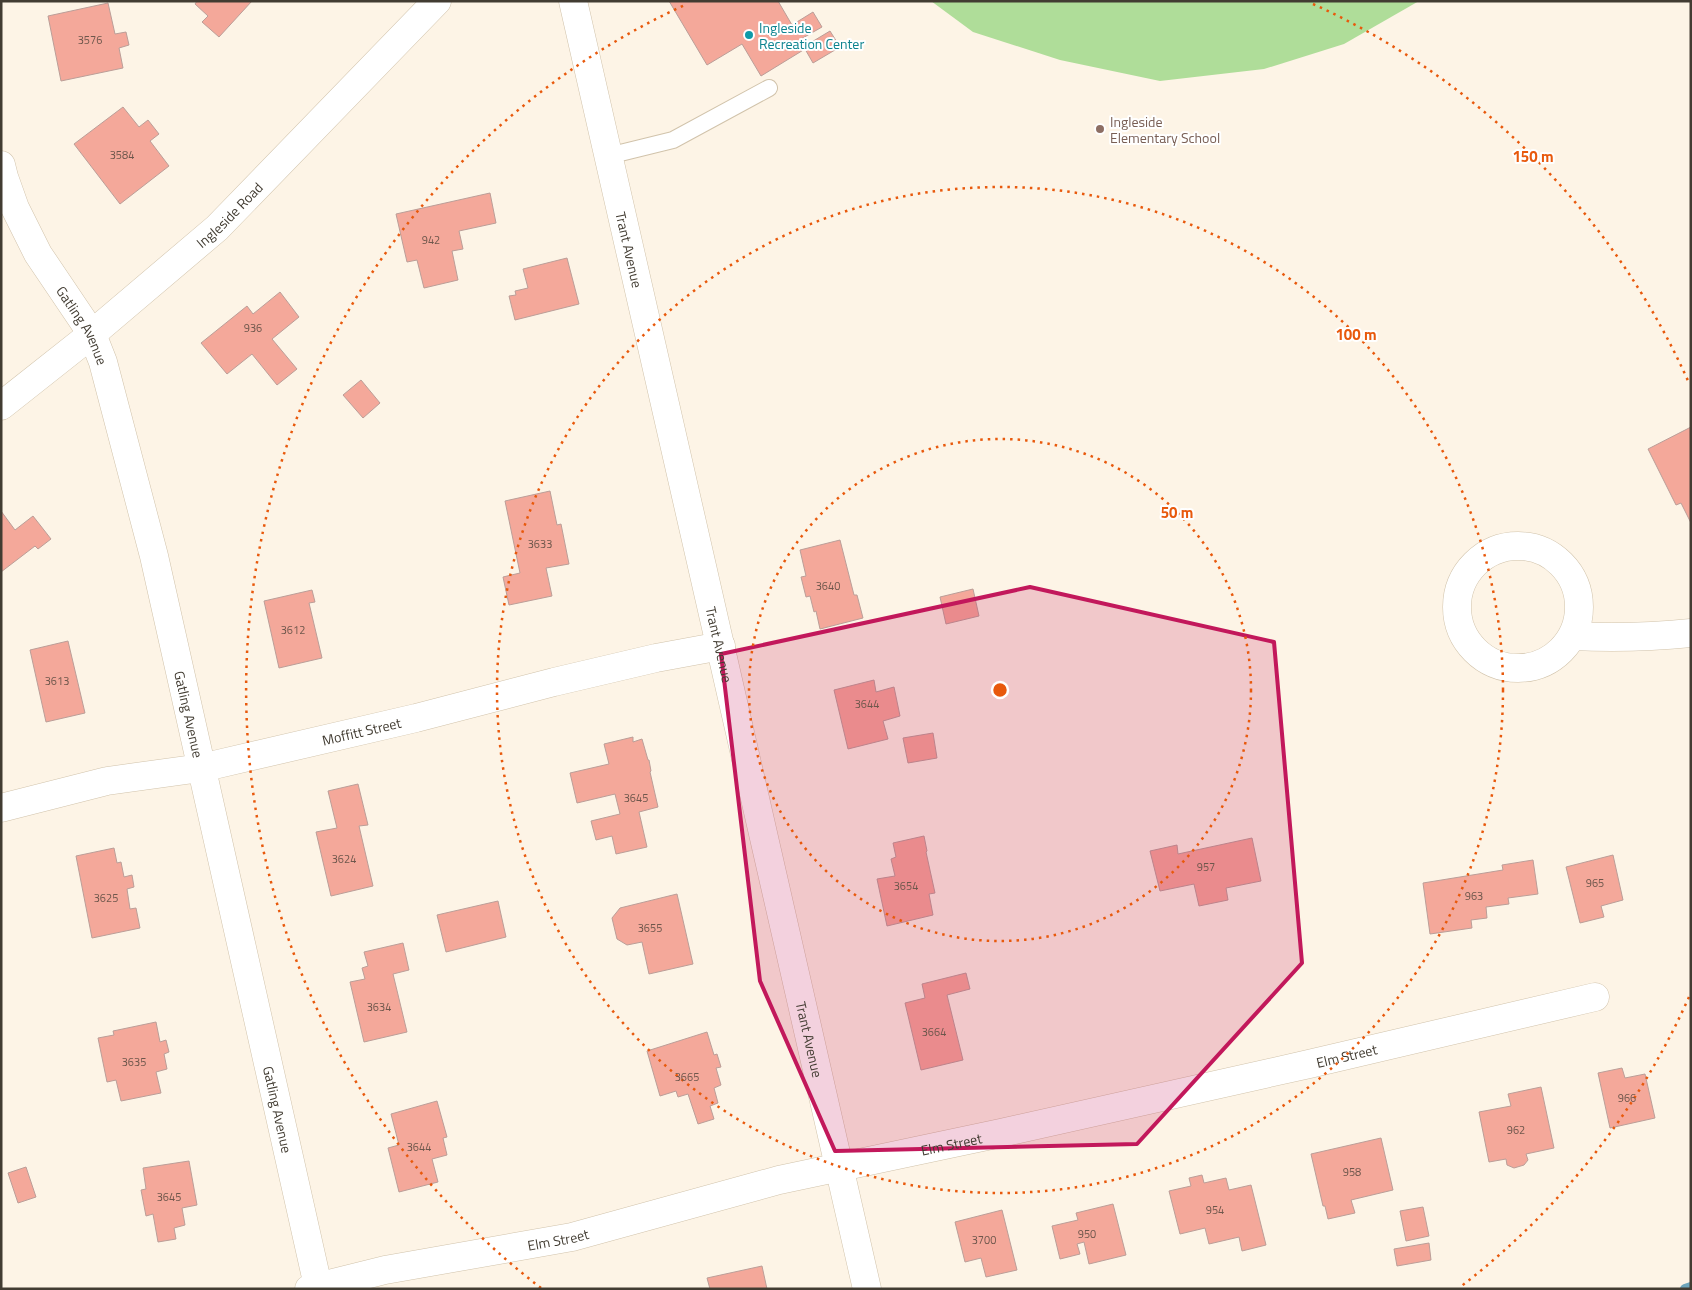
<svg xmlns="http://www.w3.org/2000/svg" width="1692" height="1290" font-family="'Titillium Web',sans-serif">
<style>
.green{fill:#afdd99}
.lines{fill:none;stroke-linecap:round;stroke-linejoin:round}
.stream{stroke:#6ea5ba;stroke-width:10}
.building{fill:#f4a89a;stroke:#bb9e98}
.service-casing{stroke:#d1c3ab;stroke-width:18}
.minor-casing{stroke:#d1c3ab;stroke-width:29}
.service{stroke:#fff;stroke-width:16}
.minor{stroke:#fff;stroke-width:28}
.marked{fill:#c2185b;fill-opacity:0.2;stroke:#c2185b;stroke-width:4;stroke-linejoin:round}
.ring{fill:none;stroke:#e8590c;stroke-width:2.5;stroke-dasharray:2.5 5}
.culture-dot{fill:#0f9aa8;stroke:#fff;stroke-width:2}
.education-dot{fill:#8d6e63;stroke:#fff;stroke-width:2}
.labels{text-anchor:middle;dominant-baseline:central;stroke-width:4;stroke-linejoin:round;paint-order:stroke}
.number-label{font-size:11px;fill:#6e574c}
.culture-label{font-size:14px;fill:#0d838f;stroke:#fff;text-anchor:start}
.education-label{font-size:14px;fill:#785e54;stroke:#fff;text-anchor:start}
.street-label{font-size:14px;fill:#423c32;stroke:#fff}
.centre{fill:#e8590c;stroke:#fff;stroke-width:2.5}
.ring-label{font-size:15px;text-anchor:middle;font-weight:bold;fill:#e8590c;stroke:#fff;stroke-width:4;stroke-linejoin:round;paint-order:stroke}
</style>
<rect width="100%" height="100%" fill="#fdf4e6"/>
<path class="green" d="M931,1H1419L1344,44L1264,69L1160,81L1060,60L973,32Z"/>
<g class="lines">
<path class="stream" d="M1685,1289L1691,1287"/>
</g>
<path class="building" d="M197,1H252L219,37L202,22L208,16L195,4Z
M669,1H778L792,25L813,12L822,27L801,39L805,46L830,31L840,47L813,63L805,49L761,76L742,44L707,65Z
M108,3L115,34L126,32L129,45L119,48L123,68L61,81L48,16Z
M123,107L139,127L148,120L159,134L150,141L169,166L120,204L74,144Z
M490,193L496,223L459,231L463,249L452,251L458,280L424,288L417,260L407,262L396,214Z
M567,258L579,304L515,320L509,296L516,295L515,291L528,288L523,269Z
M280,292L299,317L272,339L297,369L277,385L252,354L227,374L201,343L247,306L253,314Z
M361,380L380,403L363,418L343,395Z
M1691,427V523L1681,503L1676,505L1648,449Z
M550,491L557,525L561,524L569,564L546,568L552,596L509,605L503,577L520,573L505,501Z
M1,511L15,530L33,516L51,539L38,549L35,546L1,572Z
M840,540L854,595H857L863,618L820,629L816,611L814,612L810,596L806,597L801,577L806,576L800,550Z
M973,589L979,616L946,624L940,597Z
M312,590L315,602L309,603L322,658L279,668L264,601Z
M68,641L85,713L46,722L30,650Z
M874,680L876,692L894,687L900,716L883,721L888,739L848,749L834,690Z
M933,733L937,758L908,763L903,738Z
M633,737V742L642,739L648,760H649L651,771L650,772L658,807L639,812L647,847L616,854L612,836L596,840L591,821L620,814L615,794L577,803L570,773L609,764L604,744Z
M358,784L368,825L359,826L373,886L331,896L316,832L337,828L328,791Z
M924,836L927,851L926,852L935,893L929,894L933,915L887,926L877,879L895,876L891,859L896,857L893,843Z
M1252,838L1261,881L1226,888L1228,900L1199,906L1194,884L1160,891L1150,851L1177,845L1178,854Z
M114,848L117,863L121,862L124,877L132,875L134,887L127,889L130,909L136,908L140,928L92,938L76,856Z
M1613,855L1623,900L1601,906L1604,917L1580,923L1566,867Z
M1533,860L1538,894L1508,898L1509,904L1486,907L1487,918L1471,920L1472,928L1430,934L1423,883L1503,870L1502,865Z
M677,894L693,964L649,974L642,942L627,945L617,939L612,918L620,908Z
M498,901L506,937L446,952L437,915Z
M403,943L409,970L393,974L407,1032L364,1042L350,982L365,979L362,968L368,966L364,952Z
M966,973L970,989L947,995L963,1060L921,1070L905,1003L925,998L922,984Z
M156,1022L160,1042L166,1040L169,1052L164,1054L167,1069L156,1072L161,1093L121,1101L116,1080L107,1082L98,1038L114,1035L113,1031Z
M707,1032L714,1055L717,1054L721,1067L716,1068L721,1085L714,1088L718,1103L710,1106L714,1119L698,1124L688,1094L678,1097L676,1091L660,1096L647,1051Z
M1622,1068L1625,1078L1645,1074L1655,1118L1610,1128L1598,1073Z
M1541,1087L1554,1148L1526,1154L1528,1160L1524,1165L1514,1168L1507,1165L1506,1159L1489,1162L1479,1112L1511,1106L1508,1094Z
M437,1101L447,1137L443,1138L447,1155L432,1159L438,1182L399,1192L388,1148L399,1145L391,1114Z
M1381,1138L1393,1190L1351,1200L1355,1213L1328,1219L1325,1206H1323L1311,1154Z
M189,1161L197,1205L182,1208L185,1225L174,1228L176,1239L158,1242L153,1214L146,1216L141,1190L146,1189L143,1168Z
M26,1167L36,1197L18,1203L8,1173Z
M1202,1175L1204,1183L1226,1178L1229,1190L1251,1185L1266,1245L1242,1251L1239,1237L1209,1244L1205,1228L1180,1234L1169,1191L1191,1186L1189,1178Z
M1113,1204L1126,1255L1089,1264L1084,1242L1077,1244L1080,1254L1060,1259L1052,1226L1078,1220L1076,1213Z
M1423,1207L1429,1236L1406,1241L1400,1211Z
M1002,1210L1017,1270L986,1277L981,1258L965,1262L955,1222Z
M1429,1243L1431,1260L1397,1266L1394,1249Z
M762,1266L767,1289H710L707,1278Z"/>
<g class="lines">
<defs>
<path id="service" d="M608,156L673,140L769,88"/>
<g id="minor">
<path id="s1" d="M573,1L867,1289"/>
<path id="s2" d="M1,165L4,177L15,208L38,254L92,334L103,362L154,556L318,1286"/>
<path id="s3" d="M1,406L92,334L217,228L437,1"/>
<circle cx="1518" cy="607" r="61"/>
<path d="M1573,636C1613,638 1651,637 1691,633"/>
<path id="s4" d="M1,808L107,781L201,768L416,718L554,682L656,658L721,646"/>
<path id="s5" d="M309,1289L385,1270L572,1237L779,1180L1001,1133L1309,1064L1595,997"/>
</g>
</defs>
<use href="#service" class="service-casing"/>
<use href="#minor" class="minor-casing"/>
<use href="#service" class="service"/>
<use href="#minor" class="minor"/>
</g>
<path class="marked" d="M1030,587L1274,642L1302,963L1137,1144L835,1151L760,981L721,654Z"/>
<g class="ring">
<circle cx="1000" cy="690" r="251"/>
<circle cx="1000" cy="690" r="503"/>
<path d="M1689 997A754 754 0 0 1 1459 1288M541 1288A754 754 0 0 1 687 4M1313 4A754 754 0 0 1 1689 383"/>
</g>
<circle class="culture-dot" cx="749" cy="35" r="5"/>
<circle class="education-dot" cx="1100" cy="129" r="5"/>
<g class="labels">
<g class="number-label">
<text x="90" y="40">3576</text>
<text x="122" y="155">3584</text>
<text x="431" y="240">942</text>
<text x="253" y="328">936</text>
<text x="540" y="544">3633</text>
<text x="828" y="586">3640</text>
<text x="293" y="630">3612</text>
<text x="57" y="681">3613</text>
<text x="867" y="704">3644</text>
<text x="636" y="798">3645</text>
<text x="344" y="859">3624</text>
<text x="1206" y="867">957</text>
<text x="1595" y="883">965</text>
<text x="906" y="886">3654</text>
<text x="1474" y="896">963</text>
<text x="106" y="898">3625</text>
<text x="650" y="928">3655</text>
<text x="379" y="1007">3634</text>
<text x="934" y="1032">3664</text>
<text x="134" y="1062">3635</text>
<text x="687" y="1077">3665</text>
<text x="1627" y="1098">966</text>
<text x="1516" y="1130">962</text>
<text x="419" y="1147">3644</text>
<text x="1352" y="1172">958</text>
<text x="169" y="1197">3645</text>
<text x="1215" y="1210">954</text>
<text x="1087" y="1234">950</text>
<text x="984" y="1240">3700</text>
</g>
<g class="culture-label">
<text x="759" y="27">Ingleside<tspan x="759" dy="16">Recreation Center</tspan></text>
</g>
<g class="education-label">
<text x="1110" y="121">Ingleside<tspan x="1110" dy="16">Elementary School</tspan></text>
</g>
<g class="street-label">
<text stroke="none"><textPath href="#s3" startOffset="298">Ingleside Road</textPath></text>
<text stroke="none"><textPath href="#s1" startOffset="255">Trant Avenue</textPath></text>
<text stroke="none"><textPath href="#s2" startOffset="181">Gatling Avenue</textPath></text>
<text stroke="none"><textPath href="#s1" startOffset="660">Trant Avenue</textPath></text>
<text stroke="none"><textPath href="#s2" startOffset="586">Gatling Avenue</textPath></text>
<text stroke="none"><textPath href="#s4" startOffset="369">Moffitt Street</textPath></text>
<text stroke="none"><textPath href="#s1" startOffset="1065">Trant Avenue</textPath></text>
<text stroke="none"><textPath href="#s5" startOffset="1064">Elm Street</textPath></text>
<text stroke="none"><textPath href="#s2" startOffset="991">Gatling Avenue</textPath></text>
<text stroke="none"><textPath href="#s5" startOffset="659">Elm Street</textPath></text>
<text stroke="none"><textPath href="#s5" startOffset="254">Elm Street</textPath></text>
</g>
</g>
<circle cx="1000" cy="690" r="8" class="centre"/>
<g class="ring-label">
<text x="1533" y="162">150 m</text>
<text x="1356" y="340">100 m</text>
<text x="1177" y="518">50 m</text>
</g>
<rect width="1692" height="1290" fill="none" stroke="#423c32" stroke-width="5"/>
</svg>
